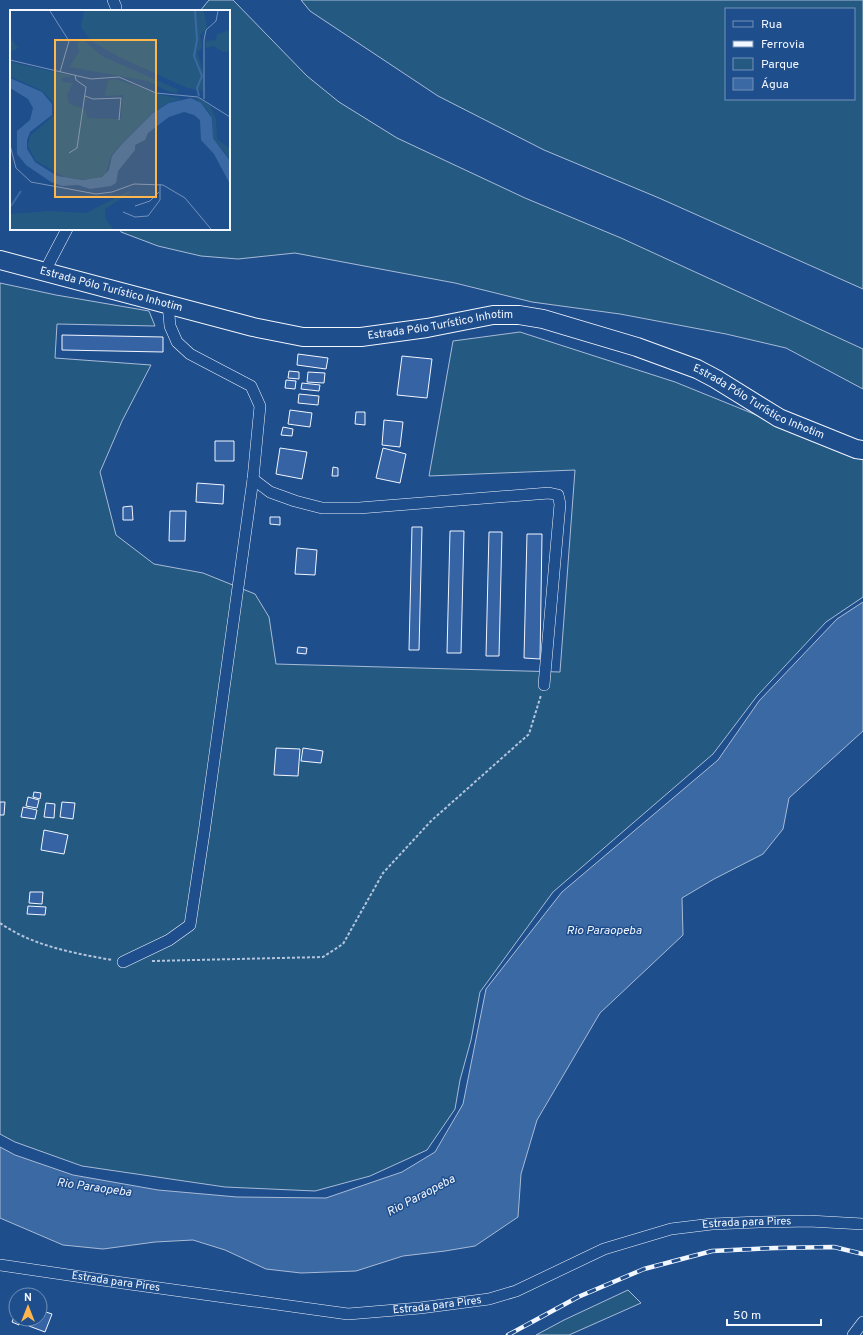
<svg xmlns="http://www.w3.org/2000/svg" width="863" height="1335" font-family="Overpass,sans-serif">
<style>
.green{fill:#245a82;stroke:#a8bbd7;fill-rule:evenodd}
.water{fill:#3b69a3;stroke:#a8bbd7}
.building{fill:#3563a3;stroke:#f2f6ff}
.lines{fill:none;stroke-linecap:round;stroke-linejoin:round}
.minor-casing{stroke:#f2f6ff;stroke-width:12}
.primary-casing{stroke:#f2f6ff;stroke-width:20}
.path{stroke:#b3c4dc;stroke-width:2;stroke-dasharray:3 2;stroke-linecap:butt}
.minor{stroke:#1f4e8c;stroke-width:11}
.primary{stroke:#1f4e8c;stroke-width:18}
.rail-casing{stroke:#f2f6ff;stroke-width:4.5}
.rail{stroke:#1f4e8c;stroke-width:3;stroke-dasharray:9;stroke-linecap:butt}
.labels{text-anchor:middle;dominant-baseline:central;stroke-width:3;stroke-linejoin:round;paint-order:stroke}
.street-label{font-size:11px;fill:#f2f6ff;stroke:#1f4e8c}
.water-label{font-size:12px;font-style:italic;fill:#f2f6ff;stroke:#1f4e8c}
.inset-river{fill:none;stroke:#3b69a3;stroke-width:2}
.inset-road{fill:none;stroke:#7391ba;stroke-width:1}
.view{fill:#ffb74d;fill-opacity:0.15;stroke:#ffb74d;stroke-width:2}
.inset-edge{fill:none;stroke:#f2f6ff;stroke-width:2}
</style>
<rect width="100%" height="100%" fill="#1f4e8c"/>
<path class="green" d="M209,0H233L307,76L339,102L397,138L525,198L621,238L863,349V389L786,348L726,334L620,314L532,302L455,283L295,253L238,259L201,256L158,246L121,232L120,229H229V11H200Z
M301,0H863V289L659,198L544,150L438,96L310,11ZM726,9H854V99H726Z
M0,283L56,295L149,311L155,326L57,324L55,358L151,365L122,421L100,472L116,535L154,564L203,573L255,594L269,617L276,664L560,672L575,470L429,476L453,341L520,332L675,382L781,425L863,456V597L826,622L757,696L713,754L553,892L480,992L471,1040L460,1080L455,1109L427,1150L370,1176L315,1191L225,1187L82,1166L15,1142L0,1134Z
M628,1290L641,1303L569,1335H536L564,1320Z"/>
<path class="water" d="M863,602V731L789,798L783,829L763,854L714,879L682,898L683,935L600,1013L537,1120L521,1174L518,1217L475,1246L445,1251L403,1256L356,1271L301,1273L266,1269L225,1250L193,1240L155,1242L103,1249L63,1245L0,1218V1147L15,1155L73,1175L158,1190L237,1197L326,1198L402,1172L435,1152L463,1104L486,989L562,892L718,760L759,701L837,619Z"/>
<path class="building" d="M62,335L163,337V352L62,350Z
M298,354L328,358L326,369L297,365Z
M402,356L432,359L427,398L397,395Z
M289,371L299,372V379L288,378Z
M308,372L325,373L324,383L307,382Z
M286,380L296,381L295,389L285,388Z
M302,383L320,385L319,391L301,389Z
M299,394L319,396L318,405L298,403Z
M290,410L312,413L310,427L288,424Z
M356,412H365V425L355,424Z
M384,420L403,422L400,447L382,445Z
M283,427L293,429L292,436L281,435Z
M215,441H234V461H215Z
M280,448L307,452L302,479L276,474Z
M383,448L406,454L400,483L376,478Z
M333,467L338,468V476H332Z
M197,483L224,485L223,504L196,502Z
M132,506L133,520H123V507Z
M170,511H186L185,541H169Z
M270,517H280V525L270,524Z
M412,527H422L419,650H409Z
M450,531H464L461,653H447Z
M489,532H502L499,656H486Z
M527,534H542L540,659L524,658Z
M297,548L317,550L315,575L295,574Z
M298,647L307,648L306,654L297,653Z
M276,748L300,749L298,776L274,775Z
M303,748L323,751L321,763L301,761Z
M34,792L41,793L40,799L33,797Z
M28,797L39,800L37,808L26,806Z
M0,802H5L4,815H0Z
M62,802L75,803L73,819L60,817Z
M46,803L55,804L54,818L44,817Z
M23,807L37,810L35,819L21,817Z
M44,830L68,835L64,854L41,850Z
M30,892H43L42,904L29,903Z
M28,906L46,907L45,915L27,914Z
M33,1289L38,1293L37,1295H28Z
M40,1310L52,1314L45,1332L29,1326L32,1319H40Z
M16,1312V1319H21L19,1325L12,1322Z"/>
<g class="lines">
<defs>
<g id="minor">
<path d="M113,0L116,7V11"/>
<path d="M45,271L67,229"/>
<path d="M253,479L270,492L295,501L322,508H359L549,493L558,495L560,504L544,685"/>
<path d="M123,962L169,940L190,925L204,833L253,479L260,406L251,386L190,354L177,342L170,326L168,304"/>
<path id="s1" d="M0,1265L123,1283L348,1314L420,1308L489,1299L516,1291L604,1249L671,1229L712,1224L759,1222L809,1221L863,1224"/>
<path d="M853,1335L863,1322"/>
</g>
<g id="primary">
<path id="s2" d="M0,260L253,327L303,337H361L427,328L493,315H519L543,319L637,347L697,369L716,379L779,418L856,449L863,450"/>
</g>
</defs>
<use href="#minor" class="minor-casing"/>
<use href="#primary" class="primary-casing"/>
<path class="path" d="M0,923C33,946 73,953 112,960
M152,961L323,957L343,944L383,873L431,821L529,734L541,695"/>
<use href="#minor" class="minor"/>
<use href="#primary" class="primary"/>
<defs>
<path id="rail" d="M508,1335L578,1297L644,1269L712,1251L775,1248L834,1247L863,1254"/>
</defs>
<use href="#rail" class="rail-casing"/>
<use href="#rail" class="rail"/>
</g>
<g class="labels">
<g class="street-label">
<text stroke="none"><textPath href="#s2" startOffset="115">Estrada Pólo Turístico Inhotim</textPath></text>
<text stroke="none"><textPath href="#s2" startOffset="451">Estrada Pólo Turístico Inhotim</textPath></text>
<text stroke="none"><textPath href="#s2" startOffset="787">Estrada Pólo Turístico Inhotim</textPath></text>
<text stroke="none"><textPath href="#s1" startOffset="765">Estrada para Pires</textPath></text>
<text stroke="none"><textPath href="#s1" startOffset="117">Estrada para Pires</textPath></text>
<text stroke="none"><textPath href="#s1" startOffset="441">Estrada para Pires</textPath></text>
</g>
<g class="water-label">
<text x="604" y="931">Rio Paraopeba</text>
<text transform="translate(94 1188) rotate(8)">Rio Paraopeba</text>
<text transform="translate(421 1196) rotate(-28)">Rio Paraopeba</text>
</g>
</g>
<g transform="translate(10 10)">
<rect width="220" height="220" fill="#1f4e8c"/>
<path d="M74,1H194L197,18L190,25L192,38L187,42L193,60L194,81L177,78L109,47L81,31L71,17ZM220,20V41L213,42L204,36L196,38V31L206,30L207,24ZM0,22L2,30L8,38L0,42ZM71,28L92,46L169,80L166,83L160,82L137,71L59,57L69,42L67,33ZM0,52L63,66L52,68V72L63,73L57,85L59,93L75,100L78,108L111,109L113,85L95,86L98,70L106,69L152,85L172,89L160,92L142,103L110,135L101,146L95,165L82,170L55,167L26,151L18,136L20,126L44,105L43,92L32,81L0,66ZM173,87L190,89L200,96L206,109L207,129L220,139V150L203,127V109L197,99L186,89ZM119,181L120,183L95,199V208L103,219H0V204L38,201L76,203Z" fill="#245a82"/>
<path d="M0,68L32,82L42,94V105L20,122L17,130V139L25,152L47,166L73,170L92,167L99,160L102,146L111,135L143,103L159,93L181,88L191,93L202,108L203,128L220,151V174L204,144L191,130L190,110L184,105L174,102L159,107L138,123L135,130L125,135V140L108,161L106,173L101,176L80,179L68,175L52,176L41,172L16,155L7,144V121L20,110L23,98L18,89L0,78Z" fill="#3b69a3"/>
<path class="inset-river" d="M185,1L187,30L184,46L192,66L187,78L189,86M1,196L11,181"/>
<path class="inset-road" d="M40,1L59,31L50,62M0,50L81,69L109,67L146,83L188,87L220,107M75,86L83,89L111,88L109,110M194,89V30L196,20L206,11L208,1M0,135L6,158L21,172L86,184L102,182L124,174L153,175L175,188L201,219M59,143L67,138L76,77L66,70L65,65M125,196L140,191L149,182M113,202L125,207L138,206L150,190V174"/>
<path class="view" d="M45,30H146V187H45Z"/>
<rect width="220" height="220" class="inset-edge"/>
</g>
<rect x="725" y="8" width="130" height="92" fill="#1f4e8c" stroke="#7391ba"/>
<rect x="733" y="21" width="20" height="6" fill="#1f4e8c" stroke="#7391ba"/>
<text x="761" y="28" font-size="12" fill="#f2f6ff">Rua</text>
<rect x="733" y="41" width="20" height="6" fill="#f2f6ff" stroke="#7391ba"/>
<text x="761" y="48" font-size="12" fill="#f2f6ff">Ferrovia</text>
<rect x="733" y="58" width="20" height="12" fill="#245a82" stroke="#7391ba"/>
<text x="761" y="68" font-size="12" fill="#f2f6ff">Parque</text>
<rect x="733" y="78" width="20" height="12" fill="#3b69a3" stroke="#7391ba"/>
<text x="761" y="88" font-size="12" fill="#f2f6ff">Água</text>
<g transform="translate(28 1307)"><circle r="19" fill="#1f4e8c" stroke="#7391ba"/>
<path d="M0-3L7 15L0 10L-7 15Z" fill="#ffb74d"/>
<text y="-6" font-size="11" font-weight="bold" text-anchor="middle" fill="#f2f6ff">N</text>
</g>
<path d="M727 1319v6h94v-6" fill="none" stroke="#f2f6ff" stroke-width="2"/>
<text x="733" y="1319" font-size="12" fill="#f2f6ff" stroke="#1f4e8c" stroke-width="3" paint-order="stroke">50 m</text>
</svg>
